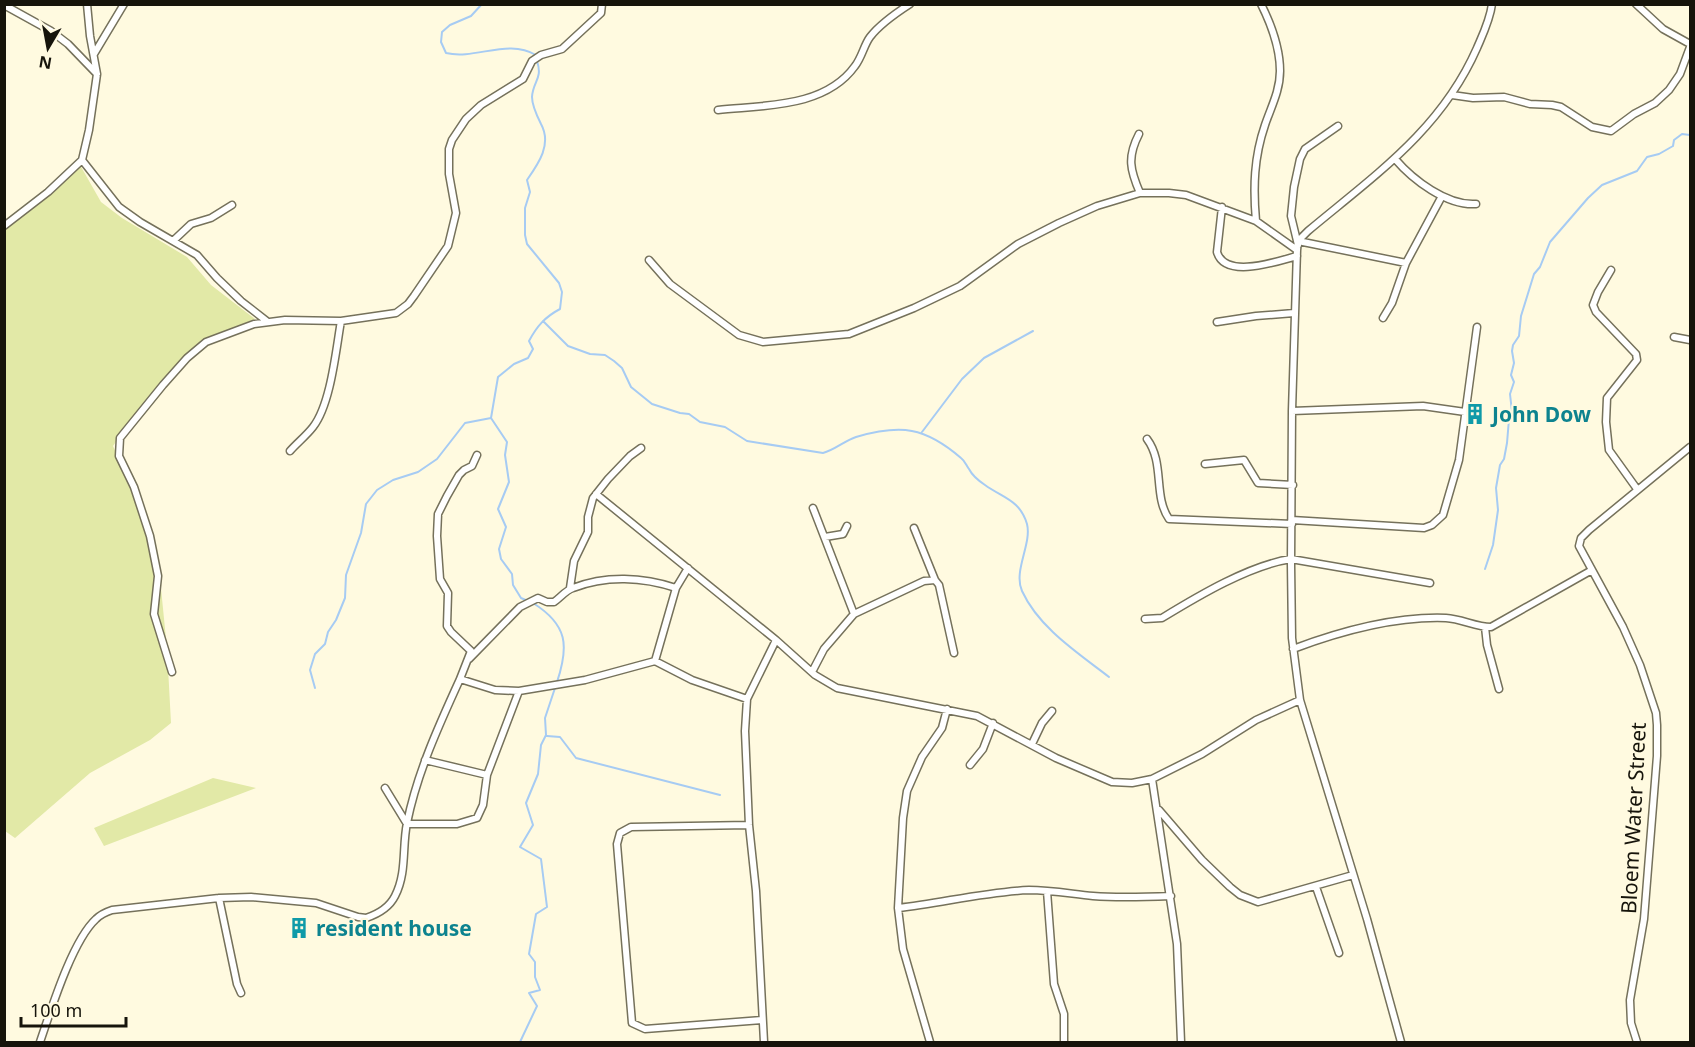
<svg xmlns="http://www.w3.org/2000/svg" width="1695" height="1047" font-family="'Noto Sans',sans-serif">
<style>
.green{fill:#e2e9a7}
.lines{fill:none;stroke-linecap:round;stroke-linejoin:round}
.stream{stroke:#a6cbf3;stroke-width:2}
.street-casing{stroke:#75715b;stroke-width:9}
.street{stroke:#fff;stroke-width:6}
.labels{text-anchor:middle;dominant-baseline:central;stroke-width:4.5;stroke-linejoin:round;paint-order:stroke}
.culture-label{font-size:21px;font-weight:bold;fill:#0d838f;stroke:#fffae0;text-anchor:start}
.street-label{font-size:21px;fill:#16140b;stroke:#fffae0}
</style>
<rect width="100%" height="100%" fill="#fffae0"/>
<path class="green" d="M80,165L101,202L122,218L187,257L211,285L255,319L204,340L134,416L113,446L131,485L159,568L167,649L171,723L150,740L90,773L15,838L5,831V224Z
M213,778L256,788L104,846L94,828Z"/>
<g class="lines">
<path class="stream" d="M482,4L471,16L450,25L442,32L441,42L446,53C476,60 508,38 536,55
M543,321L568,346L590,354L605,355L614,361L622,368L631,387L652,404L680,413L689,414L700,422L725,427L747,441L823,453C835,450 844,441 856,437C901,424 925,427 961,458C965,461 966,465 969,469C972,475 979,481 985,485C1003,498 1020,500 1027,524C1032,544 1013,571 1022,591C1039,628 1078,653 1109,677
M491,418L507,442L505,455L509,482L498,509L506,527L499,549L501,559L512,574L513,585L521,598L528,601
M922,432L962,379L984,358L1033,331
M1485,569L1493,545L1498,510L1496,488L1500,465L1504,459L1507,443L1509,419L1512,412L1510,394L1514,382L1511,375L1514,363L1512,351L1513,345L1519,336L1521,316L1534,274L1540,267L1550,242L1588,198L1602,185L1637,171L1647,157L1659,154L1673,146L1674,140L1682,134L1690,135
M533,603C568,625 569,646 557,682
M315,688L310,670L315,654L325,644L328,632L336,620L345,598L346,575L361,533L366,504L377,490L393,480L418,472L437,459L465,423L491,418L498,377L514,364L528,358L533,349L529,341C537,326 545,317 560,309L562,292L559,283L527,244L525,235V208L530,192L527,180C539,163 552,144 541,124C537,116 532,105 532,97C533,81 543,79 537,61
M547,736L560,737L576,758L720,795
M520,1042L537,1006L529,993L540,990L535,977V962L529,954L536,914L547,907L541,859L520,847L533,825L526,803L538,774L541,745L546,735L545,718L555,688"/>
<defs>
<path id="street" d="M87,4L90,36L97,74L89,130L82,160L119,207L140,222L197,255L217,278L241,301L268,322
M1261,4C1271,24 1280,49 1280,71C1280,91 1271,107 1265,125C1254,157 1253,187 1256,221L1297,250
M1636,4L1663,29L1690,44
M4,5L51,31L68,44L97,74
M94,54L124,4
M1452,95L1473,98L1504,97L1530,104L1552,105L1561,107L1592,127L1611,131L1634,114L1655,103L1669,90L1680,74L1690,47
M718,110C764,105 825,108 855,66C862,57 864,45 870,37C880,24 896,13 910,4
M1139,134C1127,157 1130,170 1140,193
M1395,159C1413,180 1447,206 1476,204
M1222,207L1217,252C1225,280 1278,261 1297,256
M4,226L48,192L82,160
M174,240L191,224L211,218L232,205
M1298,241L1406,263L1442,196
M1298,245L1291,216L1294,187L1300,159L1305,149L1338,126
M649,260L670,284L739,335L763,342L849,334L914,308L960,286L1018,244L1059,223L1097,206L1140,193H1169L1186,195L1256,221
M1611,270L1598,292L1593,305L1596,312L1636,354L1637,360L1607,398L1606,422L1609,450L1637,489
M1383,318L1392,303L1406,263
M1217,322L1256,316L1294,313
M1674,337L1690,340
M1292,411L1423,406L1465,412
M1147,439C1165,463 1153,496 1169,519L1292,524
M290,451C297,443 306,436 313,427C331,404 336,349 341,321
M1205,464L1244,460L1258,483L1293,485
M596,494L776,640L747,699L745,731L749,825L756,891L764,1042
M813,508L854,614
M1292,520L1424,528L1432,525L1443,515L1459,460L1477,327
M914,528L935,580L939,585L954,653
M825,537L843,534L847,526
M688,568L676,588L655,661L692,680L747,699
M570,588L574,561L588,532V517L593,498L608,479L630,456L641,448
M1145,619L1162,618C1198,596 1250,565 1291,559L1430,583
M1485,627L1487,645L1499,689
M776,640L815,675L837,688L977,716L1056,758L1112,782L1132,783L1152,779
M1293,649C1341,631 1394,616 1446,618C1462,619 1476,627 1491,627L1592,570
M469,659L520,607L538,598L547,602H554C560,598 566,590 573,588C606,575 643,577 676,588
M172,672L154,614L158,576L150,536L134,487L119,456L120,438L163,385L187,358L206,342L254,324L285,320L341,321L396,313L408,304L414,296L448,246L456,213L449,174V149L452,140L466,119L481,105L523,79L532,61L541,55L562,49L601,13L602,4
M812,672L824,649L854,614L924,581L935,580
M460,679L471,651L451,632L447,626L448,593L440,579L437,536L438,514L447,496L459,475L464,470L472,466L477,455
M519,691L585,680L655,661
M947,709L942,728L922,757L907,791L903,818L898,908C942,903 985,892 1029,890C1051,890 1072,894 1093,896C1119,898 1145,897 1171,896
M1032,744L1042,723L1052,711
M425,760L487,775
M970,765L983,749L993,723
M1159,810L1202,860L1230,887L1240,895L1258,902L1353,875
M749,825L631,827L620,833L617,844L632,1023L645,1029L762,1020
M1316,887L1339,953
M1047,891L1054,984L1064,1014V1042
M219,898L237,984L241,993
M898,908L903,949L930,1042
M40,1042C51,1010 72,941 96,919C101,914 106,912 112,910L219,898L251,897L316,903L358,917L366,918C378,914 389,908 395,896C407,873 402,847 407,823C417,773 439,725 460,679L495,690L519,691L487,775L483,805L477,818L457,824H407L385,788
M1181,1042L1177,944L1152,779L1202,754L1256,720L1300,700
M1401,1042L1367,919L1300,700L1292,638L1291,564L1292,411L1297,250L1298,241L1308,231C1375,175 1441,130 1477,48C1483,34 1490,20 1492,4
M1637,1042L1631,1023L1630,1000L1644,919L1657,756V725L1656,713L1640,665L1623,627L1579,546L1581,538L1589,530L1690,447"/>
</defs>
<use href="#street" class="street-casing"/>
<use href="#street" class="street"/>
</g>
<defs>
<symbol id="building-bare" viewBox="-9 -9 18 18"><path d="M-4-6H4V6H1V3H-1V6H-4ZM-2.5-4.3h1.7v1.8h-1.7ZM.8-4.3h1.7v1.8H.8ZM-2.5-1h1.7V.8h-1.7ZM.8-1h1.7V.8H.8Z" fill="#0f9aa8" stroke="#fffae0" stroke-width="2.5" paint-order="stroke"/></symbol>
</defs>
<g fill-rule="evenodd">
<use href="#building-bare" x="1460" y="399" width="30" height="30"/>
<use href="#building-bare" x="284" y="913" width="30" height="30"/>
</g>
<g class="labels">
<g class="culture-label">
<text x="1492" y="414">John Dow</text>
<text x="316" y="928">resident house</text>
</g>
<g class="street-label">
<text transform="translate(1633 818) rotate(-87)">Bloem Water Street</text>
</g>
</g>
<rect width="1695" height="1047" fill="none" stroke="#16140b" stroke-width="12"/>
<g transform="translate(48 48) rotate(190)" stroke="#fffae0" stroke-width="4.5" paint-order="stroke">
<path d="M0-4.5L10 22L0 15L-10 22Z" fill="#16140b"/>
<text y="-9" font-size="16" font-weight="bold" text-anchor="middle" fill="#16140b">N</text>
</g>
<path d="M21 1017v9h105v-9" fill="none" stroke="#16140b" stroke-width="3"/>
<text x="30" y="1017" font-size="18" fill="#16140b" stroke="#fffae0" stroke-width="4.5" paint-order="stroke">100 m</text>
</svg>
